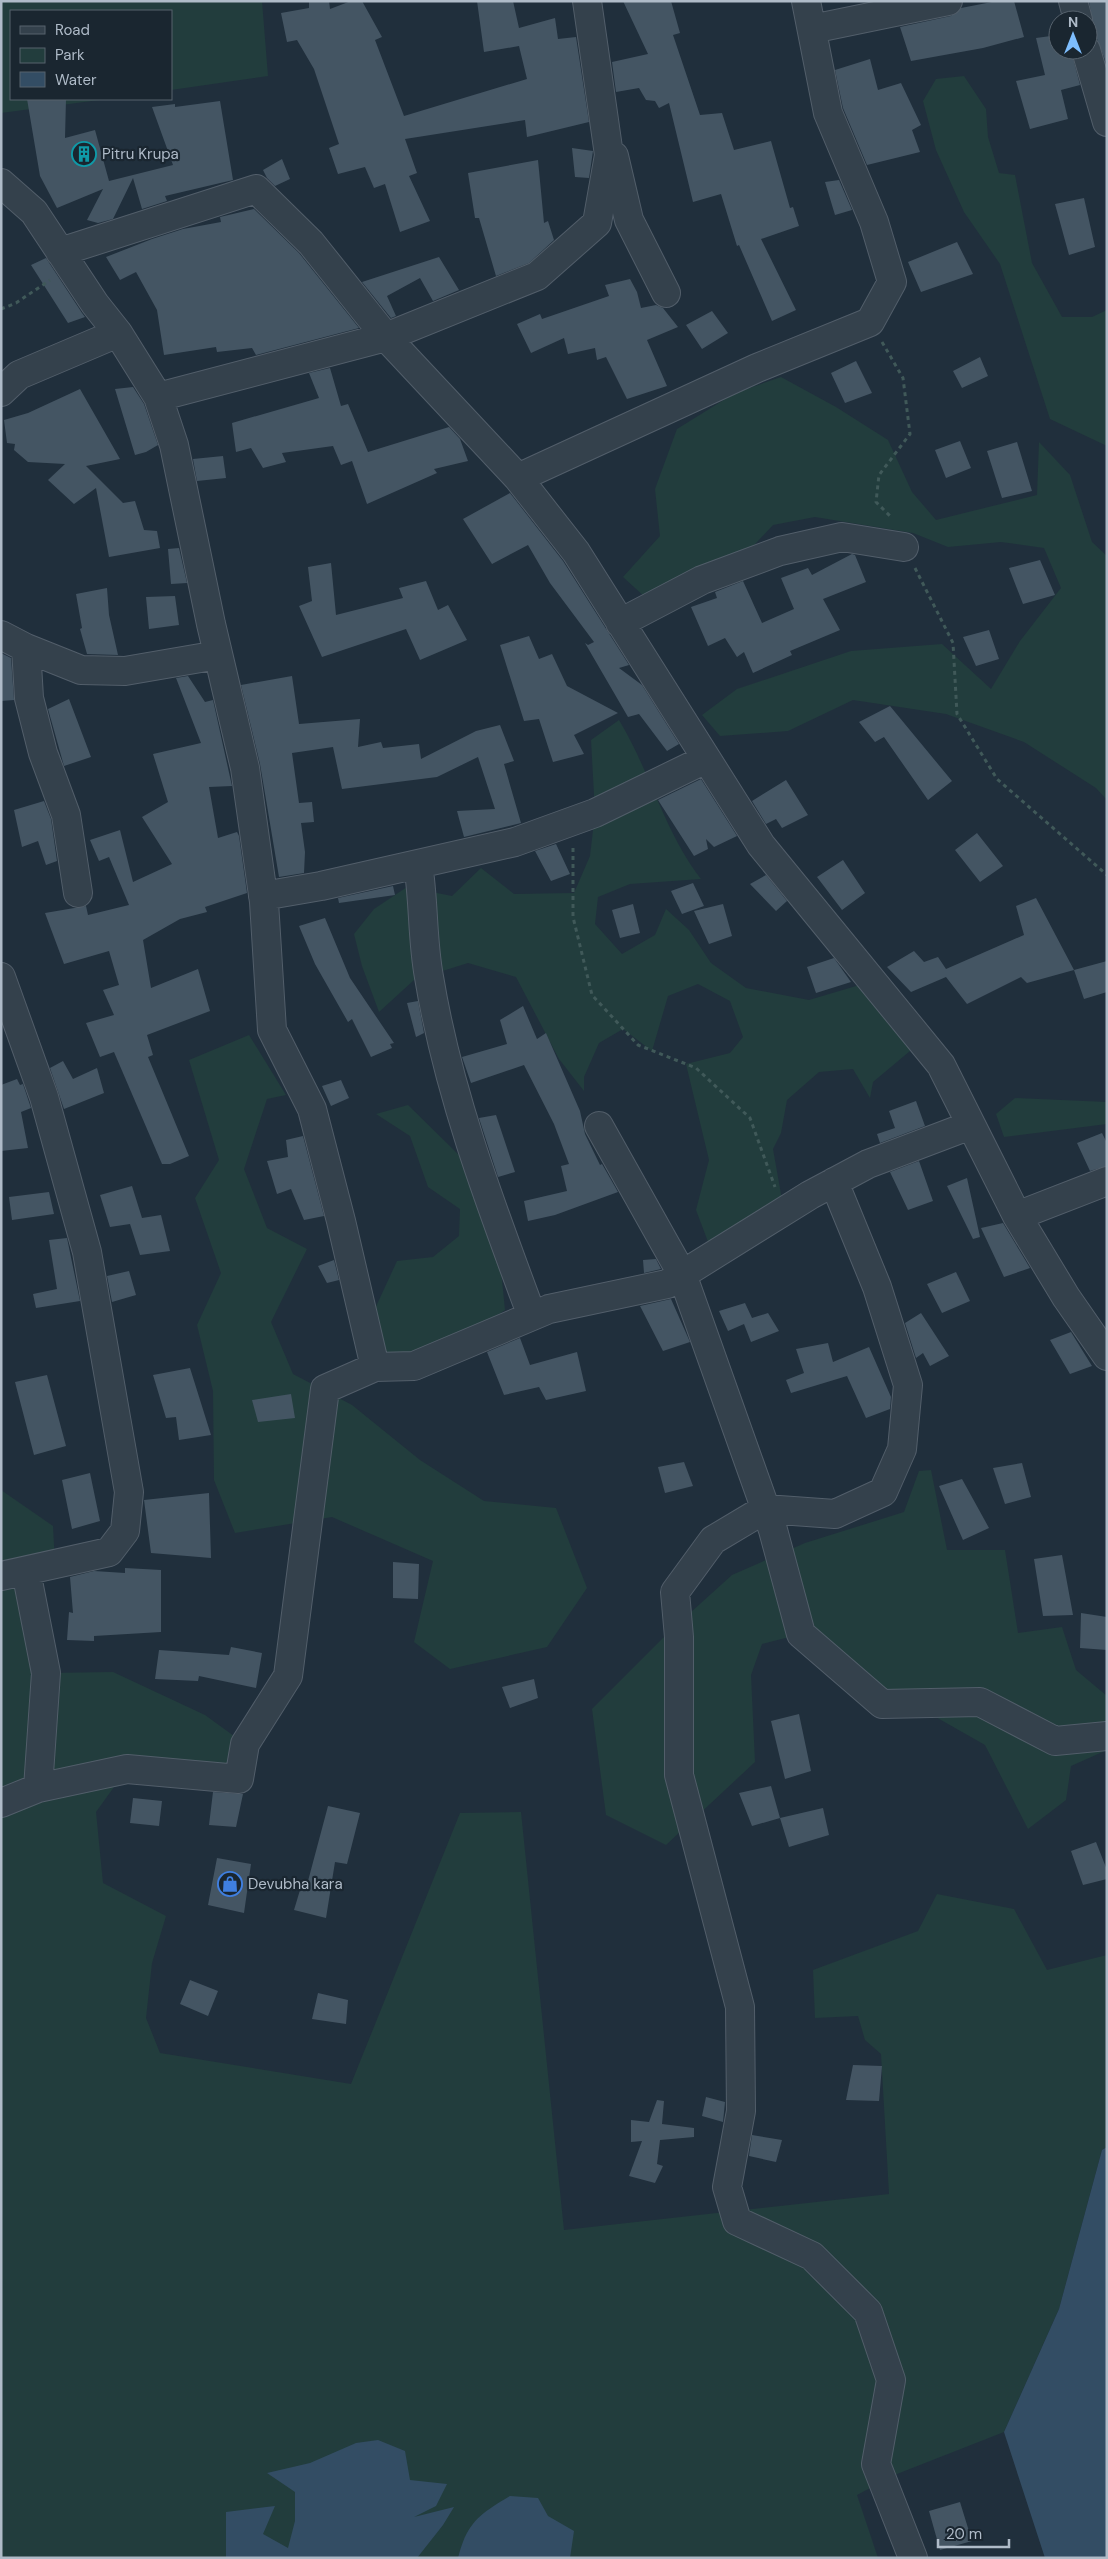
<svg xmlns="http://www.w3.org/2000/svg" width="1108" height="2559" font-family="'DM Sans',sans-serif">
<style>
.green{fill:#223d3d}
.water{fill:#334d64}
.building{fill:#445563}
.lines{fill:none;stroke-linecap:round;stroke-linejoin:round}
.street-casing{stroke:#525e6a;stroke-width:30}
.path{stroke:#405959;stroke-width:3;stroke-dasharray:4 4;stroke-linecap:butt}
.street{stroke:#34414c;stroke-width:28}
.labels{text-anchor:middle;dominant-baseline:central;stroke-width:4.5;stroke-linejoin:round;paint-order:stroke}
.poi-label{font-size:15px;fill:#afbbc8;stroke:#1a2630;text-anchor:start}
</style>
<rect width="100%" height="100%" fill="#202f3c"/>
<path class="green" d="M1,1H262L268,76L171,90V11H11V99H107L1,113Z
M964,76L986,109L988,137L999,173L1015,175L1032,263L1062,317H1092L1107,310V446L1050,419L1000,264L964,212L936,150L923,101L936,79Z
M781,377L836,407L888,440L912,492L936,520L1037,495L1039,442L1070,475L1092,542L1107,556V800L1096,788L1024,742L946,714L853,700L788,731L720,736L702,715L737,689L851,651L942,644L991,689L1020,641L1061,588L1044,548L1001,542L948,547L913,533L815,517L773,525L743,557L646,598L623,577L660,536L655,489L677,429L735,393Z
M619,720C650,771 664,831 701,879L630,884L598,897L595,924L622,954L655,935L666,909L689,930L711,963L746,988L809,1000L873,981L916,1046L873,1082L870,1098L853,1069L819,1072L787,1100L781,1133L773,1149L784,1211L713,1255L696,1210L709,1160L686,1064L730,1053L743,1037L730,1001L698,984L668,996L652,1051L623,1029L599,1043L584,1077V1091L559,1059L516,977L468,963L414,980L379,1012L362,966L354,934L374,909L407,887L452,896L481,868L514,894L574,893L590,856L595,813L591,740Z
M249,1035L286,1095L267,1099L244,1169L267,1228L307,1249L271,1322L293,1374L352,1405L420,1460L484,1501L556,1508L587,1588L547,1647L450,1669L414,1642L433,1561L332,1517L235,1533L214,1480L213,1391L197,1325L221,1273L195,1198L219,1160L189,1060Z
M1015,1098L1107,1102V1124L1004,1137L996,1114Z
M408,1105L461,1157L496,1220L505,1310L435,1358L375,1367L373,1313L397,1261L433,1257L459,1236L460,1209L428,1187L410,1136L376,1114Z
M931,1470L947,1550H1005L1018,1633L1062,1627L1076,1670L1107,1696V1750L1071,1766L1066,1800L1028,1829L985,1745L934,1716L882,1704L801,1634L762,1644L751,1675L755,1762L666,1845L606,1815L592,1709L670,1631L732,1575L805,1543L904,1512L919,1471Z
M1,1490L53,1526L55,1564L26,1571L47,1673L113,1672L205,1715L245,1744L239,1779L127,1769L96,1812L103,1883L166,1916L152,1963L146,2018L160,2053L351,2084L460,1813L521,1812L564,2230L889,2194L881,2054L865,2040L858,2016L815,2018L813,1970L918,1931L937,1894L1014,1909L1047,1970L1107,1955V2147L1102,2150L1059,2309L1004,2432L897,2474L857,2495L878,2558H1Z"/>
<path class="water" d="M1107,2147V2558H1045L1004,2432L1059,2309L1102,2150Z
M378,2440L405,2451L410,2480L447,2484L436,2506L414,2517L454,2507L443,2525L417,2558H226V2512L275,2506L263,2534L288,2548L295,2521V2492L267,2473L310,2463L356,2443Z
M510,2496L538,2498L548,2516L574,2531L570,2558H458C467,2522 480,2514 510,2496Z"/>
<path class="building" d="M309,1H329L330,9L351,1H362L382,37L375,40L404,116L527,79L519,46L484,52L477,1H513L519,28L555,18L558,39L576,37L589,122L527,137L525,120L405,139L417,173L409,176L430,221L400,232L385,184L374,188L365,167L338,174L329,148L339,144L314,69L297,40L287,42L281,13L309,8Z
M623,1H671L680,33L673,35L700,115L722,113L734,150L771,141L790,208L793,207L799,226L761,239L796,310L772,321L739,245L737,246L721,194L693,202L669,103L659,108L655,101L646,100L639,88L616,92L612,62L648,54Z
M997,1H1014L1024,37L983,48L911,61L900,27L951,16L961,8Z
M1089,1H1107V65L1097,39L1088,35L1093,24Z
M1058,35V50H1071L1080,85L1061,90L1068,119L1030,129L1016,81L1045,75L1036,38Z
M870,59L878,90L901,83L921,125L912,130L920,152L867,165L843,108L835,70Z
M27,99H66L65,138L95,130L109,181L173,165L152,107L175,104V107L220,101L233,180L165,196L167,201L142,209L133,178L113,219L98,223L87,220L103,189L57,208L40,176Z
M572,148L593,151L589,178L575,177Z
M282,159L290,179L275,186L267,178L263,170Z
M538,160L544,223L548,221L554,240L529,263L496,276L479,218H475L468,173Z
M839,180L852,210L835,215L825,182Z
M1084,198L1095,247L1069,255L1055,204Z
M254,209L299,253L359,328L256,355L252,348L217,352L216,347L164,355L157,310L136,272L120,280L106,257L152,239L183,229L221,222L220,217Z
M957,242L973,274L921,292L908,262Z
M439,257L459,290L433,301L420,278L387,296L396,316L391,318L362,282Z
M46,258L82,313L85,317L68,323L31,265Z
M630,279L637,292L641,308L656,305L663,308L678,327L647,340L667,386L627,399L606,357L597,360L595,348L568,354L564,338L531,353L517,324L540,314L542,319L609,296L605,285Z
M712,311L728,333L702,349L686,325Z
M980,357L988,376L962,388L953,371Z
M856,361L872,393L845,403L831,373Z
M330,368L341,406L348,404L368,452L449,427L460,439L468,461L434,469L437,473L367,504L352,461L341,465L333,446L282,453L286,462L263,468L251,448L236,452L232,423L319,398L309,373Z
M133,387L144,404L158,445L146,452L135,455L115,389Z
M80,389L120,459L86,466L123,503L135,501L144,530L157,531L160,548L109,557L96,488L74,504L48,480L65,464L28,462L14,450L15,444L7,443L4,420L28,413Z
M960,441L971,468L946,478L935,450Z
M1017,442L1032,491L1002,498L987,451Z
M223,456L226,478L197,481L193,459Z
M510,493L563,561L629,665L619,668L642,685L679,744L667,751L639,714L628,717L585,643L588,645L594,642L550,583L528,545L492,564L463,519Z
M179,548L187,583L171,584L168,549Z
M852,554L855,555L866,582L823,599L840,630L790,651L792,655L753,673L744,652L737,657L725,638L708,646L691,607L717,598L715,592L743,581L762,623L794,609L781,578L808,568L812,575Z
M1040,560L1055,595L1023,604L1009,568Z
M331,563L336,615L403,598L399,588L426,581L438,610L448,605L467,640L420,660L406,629L322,657L299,606L312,601L308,567Z
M107,588L109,615L118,655L87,654L80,629L82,628L76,594Z
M175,596L179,625L149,629L146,597Z
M989,630L999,659L976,666L963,637Z
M529,636L539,659L552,654L567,686L618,713L574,735L584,754L553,762L539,719L524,721L500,645Z
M1,653L11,658L14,700L1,701Z
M188,676L205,702L213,700L232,786L209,787L218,838L237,832L239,836L247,893L205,907L207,912L180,919L143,940L151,988L198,969L210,1011L147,1035L153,1055L148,1057L189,1156L170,1164H162L114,1052L100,1057L86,1023L114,1015L103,990L119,985L109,951L64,964L45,913L86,906L88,915L129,905L109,857L99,861L90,840L120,830L133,882L172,864L142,817L168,802L153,754L201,743L176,678Z
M292,676L299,724L360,719L358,747L381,742L383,748L419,744L421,759L476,731L500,725L514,761L504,764L521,823L464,837L457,811L495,809L478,757L437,777L342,789L333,747L292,753L299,803L312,802L314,822L301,823L305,852L304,873L279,877L260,764L241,685Z
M69,699L91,757L64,766L48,709Z
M890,706L952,781L928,800L884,737L875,742L859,722Z
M701,779L737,836L714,847L706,839L708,849L694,856L658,800Z
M786,780L808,815L782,828L776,819L766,824L752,801Z
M44,801L51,819L57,861L46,865L38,841L22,847L14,810Z
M977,833L1003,866L980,882L955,850Z
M556,844L570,874L551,881L535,851Z
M843,860L865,893L842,910L817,877Z
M766,875L787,901L776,911L750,884Z
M693,883L704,906L682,914L671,891Z
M393,886L395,895L339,903L338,898Z
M1036,898L1074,970L1027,983L1021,977L967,1004L946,977L911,992L887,967L914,951L924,962L938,957L946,969L1024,935L1016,906Z
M633,904L640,933L620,938L612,910Z
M723,904L732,936L709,944L694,911Z
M325,918L350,978L394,1043L390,1044L392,1048L371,1057L352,1019L348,1022L315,964L299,926Z
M834,958L851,982L816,993L807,967Z
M1107,961V992L1084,999L1074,970Z
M418,1001L424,1033L416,1037L407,1003Z
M523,1006L537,1039L546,1033L580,1111L585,1134L600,1165L602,1164L618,1192L555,1215L528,1221L524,1201L567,1191L561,1166L569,1164L554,1124L524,1065L471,1083L462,1057L507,1044L500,1020Z
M63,1061L73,1079L97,1068L104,1093L64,1109L50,1068Z
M17,1079L20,1085L23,1084L31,1108L21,1112L28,1148L1,1151V1085Z
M341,1080L349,1098L331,1106L322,1086Z
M916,1101L925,1126L880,1143L877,1134L895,1128L889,1111Z
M496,1115L515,1172L498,1177L479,1118Z
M1102,1133L1107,1143V1166L1090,1171L1077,1143Z
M303,1136L324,1216L304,1220L291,1189L277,1194L267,1161L288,1157L286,1140Z
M919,1161L933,1201L908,1210L890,1172Z
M967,1178L980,1237L973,1239L947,1186Z
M132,1186L142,1218L161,1215L170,1251L140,1255L130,1224L110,1227L100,1195Z
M49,1192L54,1214L12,1220L9,1197Z
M1003,1223L1030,1268L1004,1277L981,1228Z
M67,1238L80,1301L36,1308L33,1294L57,1289L49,1240Z
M656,1259L661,1269L644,1273L643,1260Z
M334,1260L339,1280L327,1283L318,1266Z
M129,1271L136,1295L112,1302L107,1276Z
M956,1272L970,1301L942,1313L927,1284Z
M671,1299L690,1342L663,1351L640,1306Z
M745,1303L752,1318L768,1313L779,1331L751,1342L744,1324L728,1331L719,1311Z
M921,1313L949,1356L930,1366L923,1353L916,1358L905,1323Z
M1071,1332L1092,1366L1070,1374L1050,1340Z
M520,1338L530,1365L577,1352L586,1391L546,1400L539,1387L504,1395L487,1352Z
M828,1343L833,1362L869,1347L891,1397L890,1409L866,1418L847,1376L791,1393L786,1380L804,1373L796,1349Z
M190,1368L211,1435L179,1440L176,1417L166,1418L153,1375Z
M47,1375L66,1446L34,1455L15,1382Z
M291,1394L295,1418L258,1422L252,1400Z
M684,1462L693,1486L665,1493L658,1467Z
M1022,1463L1031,1497L1005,1504L993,1468Z
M90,1473L100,1521L72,1529L62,1480Z
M962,1479L989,1528L963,1540L939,1486Z
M209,1493L211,1558L151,1553L144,1500Z
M1062,1555L1073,1615L1043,1616L1034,1559Z
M393,1562L419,1564L418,1599L393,1598Z
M125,1568L161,1570V1632L94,1636V1641L67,1640L69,1612L73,1613L70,1577L94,1571L125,1573Z
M1081,1613L1107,1617V1650L1080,1648Z
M231,1647L262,1653L256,1688L199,1676L198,1681L155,1679L159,1650L229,1655Z
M534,1679L538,1698L510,1708L502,1687Z
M799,1714L811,1771L785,1779L771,1721Z
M771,1786L780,1818L752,1826L739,1793Z
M213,1792L243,1794L236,1827L209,1825Z
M133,1798L162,1801L159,1826L130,1823Z
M328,1806L360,1813L347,1864L335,1862L326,1918L294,1910L303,1880L308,1881Z
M823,1808L829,1835L789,1847L780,1818Z
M1096,1842L1107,1870V1879L1083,1885L1071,1851Z
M217,1858L251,1864L244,1913L208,1905Z
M190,1980L218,1991L208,2016L180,2004Z
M318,1993L348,2000L346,2024L312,2019Z
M853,2065L882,2066L879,2101L846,2100Z
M706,2097L725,2102L723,2122L702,2116Z
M657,2100L664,2101L662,2124L694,2128V2137L660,2140L657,2164L663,2166L655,2183L629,2176L642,2141L631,2142V2120L649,2122Z
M752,2135L782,2140L776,2162L749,2156Z
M960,2502L972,2541L940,2550L929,2511Z"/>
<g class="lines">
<defs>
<path id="street" d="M1073,1L1078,20
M812,29L948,1
M1086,50L1107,122
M614,156L629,220L666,293
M1,183L34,212L95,304L118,333L158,397L174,445L211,624L245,768L264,902L272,1030L312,1109L341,1221L375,1367L325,1389L288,1676L245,1744L239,1779L127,1769L38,1788L1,1803
M60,252L256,189L311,243L386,337L518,478L576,552L761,845L941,1065L1017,1216L1066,1297L1107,1356
M1,392L19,375L118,333
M158,397L386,337L537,276L597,223L609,155L587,1
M518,478L757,368L870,322L892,282L874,222L828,113L806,1
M620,623L702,580L780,551L842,537L904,547
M1,635L26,648L29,698L43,753L66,815L78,893
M26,648L81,670L125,671L218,655
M418,864C424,901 422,940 429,977C448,1093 491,1206 532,1316
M263,896L321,886L515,842L595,813L706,759
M1,977L44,1097L87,1252L129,1492L125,1531L109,1552L1,1576
M599,1126L682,1274L773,1530L801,1634L882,1704L980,1702L1055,1741L1107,1736
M834,1182L877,1287L908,1385L902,1449L883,1492L835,1514L765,1509L713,1540L675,1592L679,1637V1775L740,2007L741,2111L727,2187L737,2221L812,2256L868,2312L891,2380L876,2464L913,2558
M1017,1216L1107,1181
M375,1367L414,1366L549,1309L667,1284L810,1195L868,1164L971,1125
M26,1571L46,1673L38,1788"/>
</defs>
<use href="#street" class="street-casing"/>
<path class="path" d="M1,309L16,303L50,280
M882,342L903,378L910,434L879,475L876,502L892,518
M915,568L953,643L957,714L997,779L1107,875
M573,848V917L592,995L638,1045L696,1068L750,1118L775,1187"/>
<use href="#street" class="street"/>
</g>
<defs>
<symbol id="building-ring" viewBox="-11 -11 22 22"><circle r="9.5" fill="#1a2630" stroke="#0f9aa8" stroke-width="1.5"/><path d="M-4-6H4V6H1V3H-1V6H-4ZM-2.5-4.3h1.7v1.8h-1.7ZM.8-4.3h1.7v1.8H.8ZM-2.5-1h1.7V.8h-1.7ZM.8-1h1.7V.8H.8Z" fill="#0f9aa8"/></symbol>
<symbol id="shop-ring" viewBox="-11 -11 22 22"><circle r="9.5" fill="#1a2630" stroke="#3f7fe0" stroke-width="1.5"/><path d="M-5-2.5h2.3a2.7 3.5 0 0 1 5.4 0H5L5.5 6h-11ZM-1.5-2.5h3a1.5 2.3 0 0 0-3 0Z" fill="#3f7fe0"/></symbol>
</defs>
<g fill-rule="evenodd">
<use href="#building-ring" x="70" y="140" width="28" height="28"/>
<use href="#shop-ring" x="216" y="1870" width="28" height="28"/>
</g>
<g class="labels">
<g class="poi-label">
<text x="102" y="154">Pitru Krupa</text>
<text x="248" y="1884">Devubha kara</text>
</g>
</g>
<rect width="1108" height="2559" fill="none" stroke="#afbbc8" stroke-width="5"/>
<rect x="10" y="10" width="162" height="90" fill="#1a2630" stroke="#56626d"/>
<rect x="20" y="26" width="25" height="8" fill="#34414c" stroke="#56626d"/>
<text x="55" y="35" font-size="15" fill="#afbbc8">Road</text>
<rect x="20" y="48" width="25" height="15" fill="#223d3d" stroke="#56626d"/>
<text x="55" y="60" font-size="15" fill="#afbbc8">Park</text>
<rect x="20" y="72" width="25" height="15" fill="#334d64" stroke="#56626d"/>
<text x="55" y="85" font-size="15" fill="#afbbc8">Water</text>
<g transform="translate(1073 35)"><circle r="24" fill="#1a2630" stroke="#56626d"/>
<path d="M0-4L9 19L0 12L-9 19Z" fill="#7ebefe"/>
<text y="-8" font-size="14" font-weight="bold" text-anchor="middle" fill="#afbbc8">N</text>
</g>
<path d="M938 2539v8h71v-8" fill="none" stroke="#afbbc8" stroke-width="2.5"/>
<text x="946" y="2539" font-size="15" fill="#afbbc8" stroke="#1a2630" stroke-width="4" paint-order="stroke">20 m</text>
</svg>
